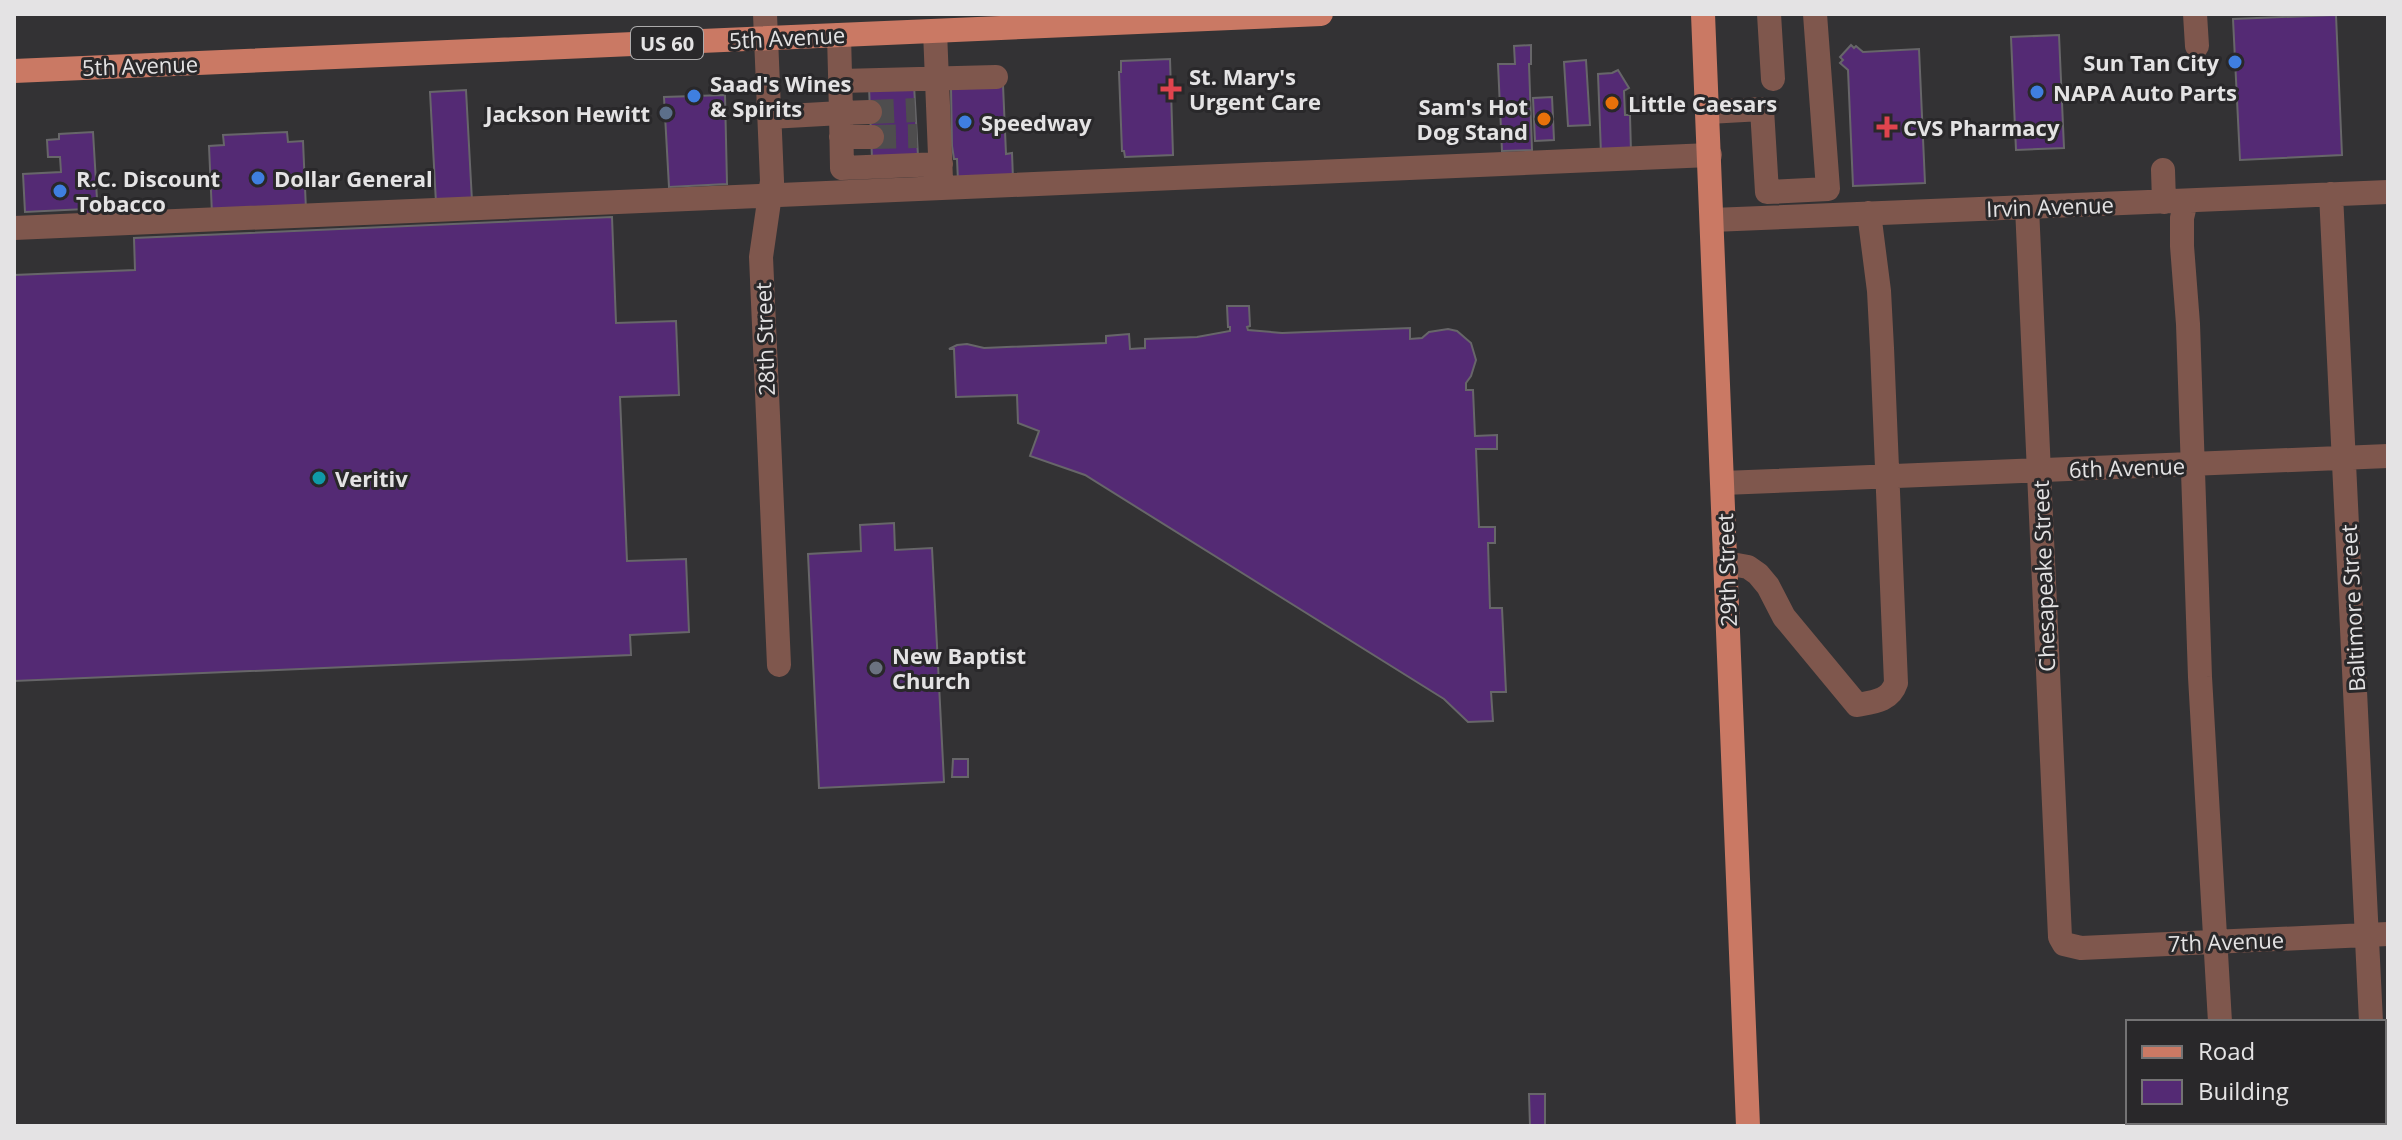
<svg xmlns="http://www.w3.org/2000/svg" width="2402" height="1140" font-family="'Open Sans',sans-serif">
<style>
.building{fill:#542a74;stroke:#676669;stroke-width:2}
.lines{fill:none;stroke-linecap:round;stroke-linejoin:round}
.minor-tunnel{stroke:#4e4d4e;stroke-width:24;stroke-dasharray:24 12;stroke-linecap:butt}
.minor{stroke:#7f574d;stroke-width:24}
.major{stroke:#ca7964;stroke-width:24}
.shop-dot{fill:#3f7fe0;stroke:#29282a;stroke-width:3}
.health-dot{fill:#e0444e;stroke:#29282a;stroke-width:3}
.food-dot{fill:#e8710a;stroke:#29282a;stroke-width:3}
.service-dot{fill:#5c6f8a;stroke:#29282a;stroke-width:3}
.culture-dot{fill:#0f9aa8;stroke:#29282a;stroke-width:3}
.worship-dot{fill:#6b7280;stroke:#29282a;stroke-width:3}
.labels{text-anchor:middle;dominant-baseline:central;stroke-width:6;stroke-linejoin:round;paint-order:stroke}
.shield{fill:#29282a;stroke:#acabac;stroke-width:2}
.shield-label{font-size:20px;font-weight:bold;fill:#e4e3e4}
.street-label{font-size:22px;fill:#e4e3e4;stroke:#29282a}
.poi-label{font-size:22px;font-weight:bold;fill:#e4e3e4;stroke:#29282a;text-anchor:start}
</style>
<rect width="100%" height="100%" fill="#333234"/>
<path class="building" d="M2336,15L2342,155L2240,160L2233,19Z
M2059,35L2064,148L2016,150L2011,37Z
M1531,45V64H1529L1532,150L1502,151L1498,64H1515L1514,46Z
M1851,45L1854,48L1856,46L1863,52L1919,49L1925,183L1853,186L1848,70L1840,63L1843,60L1840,57Z
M1170,59L1173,155L1125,157L1124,151H1122L1119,72H1121V61Z
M1586,60L1590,125L1568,126L1564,62Z
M1618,70L1629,88L1624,91L1625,115H1630L1631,153L1601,154L1598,74L1612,73Z
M914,85L918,156L872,158L869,87Z
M1003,85L1006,154L1012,153L1013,179L958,181L957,159H954L952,146L951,88Z
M466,90L472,201L436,203L430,92Z
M725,95L727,184L669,187L664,97Z
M1552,97L1554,140L1535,141L1533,98Z
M93,132L98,216H85V209L25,212L23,174L61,172L60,157H48L47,140L59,139V134Z
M287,132L288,142L303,141L306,210L212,214L209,146L224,145L223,135Z
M612,217L616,323L676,321L679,395L620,397L627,561L686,559L689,632L630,635L631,655L14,681V275L135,270L134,238Z
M1227,306H1249L1250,326L1247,327L1248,330L1282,333L1410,328V339L1422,338L1429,332L1448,329L1457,331L1471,343L1476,360L1471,376L1466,383V390H1473L1475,436L1497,435V449H1476L1479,527H1495V543H1488L1490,608H1502L1506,692H1491L1493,721L1468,722L1444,699L1085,475L1030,456L1039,431L1018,423L1017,395L956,397L954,349H949L957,345L967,344L984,348L1106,343V336L1129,334L1130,349L1145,348V339L1197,337L1230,331V327H1228Z
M894,523L895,550L932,548L944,782L819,788L808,554L861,551L860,525Z
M953,759H968V777H952Z
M1529,1094H1545V1126H1530Z"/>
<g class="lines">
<path class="minor-tunnel" d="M870,112L915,110
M872,137L917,136"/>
<path class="minor" d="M765,14L772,181L761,257L779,665
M1769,14L1773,79
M2195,14L2197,46
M935,31L941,180
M841,81L996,77
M870,112L841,113L842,168L941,164
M1708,112L1762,109L1767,192L1828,189L1815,14
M770,117L841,113L839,35
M841,137H872
M2163,170L2164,202
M2331,194L2371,1022
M2186,201L2182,218V246L2188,324L2200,677L2220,1022
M2027,207L2060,937L2064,944L2081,948L2388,934
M1712,220L2388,192
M14,228L1710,155
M1723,483L2388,456
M1726,563L1748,567L1758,574L1768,586L1784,617L1857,705C1874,702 1890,701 1896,683L1882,348L1879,291L1869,213
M2375,1122V1126"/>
<path class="major" d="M1703,14L1748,1126
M14,71L1321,14"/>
</g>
<g class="shop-dot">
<circle cx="2235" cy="62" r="8"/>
<circle cx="2037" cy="92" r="8"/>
<circle cx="694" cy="96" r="8"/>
<circle cx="965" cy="122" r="8"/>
<circle cx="258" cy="178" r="8"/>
<circle cx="60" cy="191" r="8"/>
</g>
<g class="health-dot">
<path d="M1167 77h8v8h8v8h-8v8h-8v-8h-8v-8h8z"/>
<path d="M1883 115h8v8h8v8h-8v8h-8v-8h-8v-8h8z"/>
</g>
<g class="food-dot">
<circle cx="1612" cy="103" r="8"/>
<circle cx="1544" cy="119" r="8"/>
</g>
<circle class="service-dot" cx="666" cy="113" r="8"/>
<circle class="culture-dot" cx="319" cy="478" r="8"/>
<circle class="worship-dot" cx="876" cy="668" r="8"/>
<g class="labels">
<rect class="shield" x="631" y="27" width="72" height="32" rx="6"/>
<g class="shield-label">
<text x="667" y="43">US 60</text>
</g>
<g class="street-label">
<text transform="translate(787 37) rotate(-3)">5th Avenue</text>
<text transform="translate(140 65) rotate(-2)">5th Avenue</text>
<text transform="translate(2050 206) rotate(-2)">Irvin Avenue</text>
<text transform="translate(764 339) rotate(-92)">28th Street</text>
<text transform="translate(2127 467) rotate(-2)">6th Avenue</text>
<text transform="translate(1726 570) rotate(-92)">29th Street</text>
<text transform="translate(2043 576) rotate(-92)">Chesapeake Street</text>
<text transform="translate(2352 608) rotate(-93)">Baltimore Street</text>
<text transform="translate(2226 941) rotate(-2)">7th Avenue</text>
</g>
<g class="poi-label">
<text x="2219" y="62" text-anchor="end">Sun Tan City</text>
<text x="1189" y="76">St. Mary's<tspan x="1189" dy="25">Urgent Care</tspan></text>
<text x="710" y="83">Saad's Wines<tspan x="710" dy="25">&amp; Spirits</tspan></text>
<text x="2053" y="92">NAPA Auto Parts</text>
<text x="1628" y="103">Little Caesars</text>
<text x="1528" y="106" text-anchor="end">Sam's Hot<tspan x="1528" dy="25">Dog Stand</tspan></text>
<text x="650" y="113" text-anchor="end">Jackson Hewitt</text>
<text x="981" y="122">Speedway</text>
<text x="1903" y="127">CVS Pharmacy</text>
<text x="76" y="178">R.C. Discount<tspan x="76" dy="25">Tobacco</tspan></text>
<text x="274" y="178">Dollar General</text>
<text x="335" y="478">Veritiv</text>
<text x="892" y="655">New Baptist<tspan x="892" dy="25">Church</tspan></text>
</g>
</g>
<rect width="2402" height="1140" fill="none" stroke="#e4e3e4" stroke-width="32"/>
<rect x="2126" y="1020" width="260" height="104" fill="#29282a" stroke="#747374" stroke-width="2"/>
<rect x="2142" y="1046" width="40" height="12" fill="#ca7964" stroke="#747374" stroke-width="2"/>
<text x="2198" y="1060" font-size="24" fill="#e4e3e4">Road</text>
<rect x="2142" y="1080" width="40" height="24" fill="#542a74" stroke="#747374" stroke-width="2"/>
<text x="2198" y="1100" font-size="24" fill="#e4e3e4">Building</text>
</svg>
